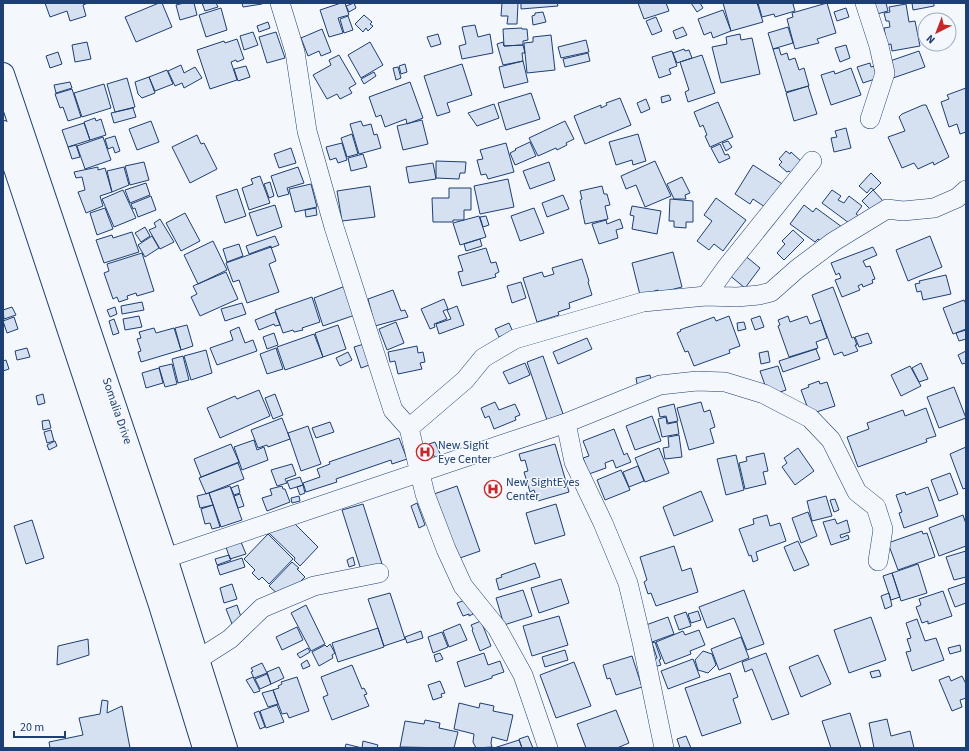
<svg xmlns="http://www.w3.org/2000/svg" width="969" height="751" font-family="'Source Sans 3',sans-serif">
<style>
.building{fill:#d5e0f0;stroke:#1d3f73}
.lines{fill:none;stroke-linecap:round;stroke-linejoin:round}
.minor-casing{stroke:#1d3f73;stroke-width:20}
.major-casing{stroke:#1d3f73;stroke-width:24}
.minor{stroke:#f4f7fb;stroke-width:19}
.major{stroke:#f4f7fb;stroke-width:22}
.labels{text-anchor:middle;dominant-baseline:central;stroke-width:3;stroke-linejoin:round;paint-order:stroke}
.street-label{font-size:12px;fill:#1d3f73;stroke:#f4f7fb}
.poi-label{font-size:12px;fill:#1d3f73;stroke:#f4f7fb;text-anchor:start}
</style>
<rect width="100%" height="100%" fill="#f4f7fb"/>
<path class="building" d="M45,3H88L83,5L86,16L70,21L67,11L50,17Z
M159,3H162L172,27L136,42L125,17Z
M184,3H194L197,15L180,20L176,5Z
M202,3H216L218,7L205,11Z
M242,3H262V4L243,7Z
M341,3H345L349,15L338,18L343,33L329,37L320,10Z
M354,3L356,8L349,12L346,6Z
M502,3H518L517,24H507L508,16H501Z
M521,3H557L558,6L521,9Z
M638,3H666L669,11L644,19Z
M691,3H700L703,8L697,12Z
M723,3H757L763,22L731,31Z
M758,3H796L793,4L795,11L775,17L774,14L762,17Z
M827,3L836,33L817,39L819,43L795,49L787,19L793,17L792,13Z
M869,3H886L888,11L877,14Z
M912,3H934V6L913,10Z
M906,4L909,22L915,21L920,46L892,51L891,44L887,45L884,28L890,27L889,21H886L884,13L890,12L889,7Z
M221,8L227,30L206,37L199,15Z
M846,8L849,17L837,21L834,12Z
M723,10L731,31L713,38L711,32L704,35L698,19Z
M543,12L546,22L533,25L532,16L535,15V13Z
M364,15L372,22L370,24L373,26L368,31L366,28L363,32L355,24Z
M348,16L353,30L344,33L340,19Z
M656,17L662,31L652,35L646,21Z
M268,22L270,28L259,32L257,26Z
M475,25L478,37L490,34L493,53L462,59L459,46L466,44L462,27Z
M683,27L687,35L676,39L673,31Z
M788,27L793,43L773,49L768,33Z
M522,28V29H527L528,40L523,41V45L504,46L503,29Z
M322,29L331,52L321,56L319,51L308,56L301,38Z
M253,32L258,45L244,50L240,36Z
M276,32L285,58L267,63L259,37Z
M438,34L441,44L431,47L427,37Z
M740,34L741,40L752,38L760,74L721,83L712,47L727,44L726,37Z
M551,35L555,70L527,73L524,43L533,42V37Z
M237,39L244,59L237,62L236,60L231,62L237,80L210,89L197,50L224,41L225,43Z
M586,40L589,52L561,58L558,47Z
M87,42L91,59L75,62L72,45Z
M370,42L383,65L361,78L348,55Z
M503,42L504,46L523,45L525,53H522L523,61L503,65L497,44Z
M846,45L850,58L840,62L835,48Z
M779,48L781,55L787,53L789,60L795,58L799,70L804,68L809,86L786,92L773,49Z
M684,49L685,51L689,50L692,58L677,63L673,53Z
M672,51L677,66L669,69L671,74L659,78L652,57Z
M919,51L925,67L893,78L887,62Z
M58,52L62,64L50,68L46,56Z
M588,53L590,61L565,67L563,59Z
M339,55L356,84L349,88L352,93L340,99L337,94L327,99L313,75L331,65L329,60Z
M702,55L715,93L688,102L685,92L689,90L680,62Z
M523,61L528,82L504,88L499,67Z
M870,63L871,67L874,66L878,78L863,83L857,67Z
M405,64L407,72L401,74L399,66Z
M462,64L472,95L447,103L450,112L437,116L424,76Z
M181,65L184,73L195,67L202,78L184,88L182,83L175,86L168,71Z
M246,66L250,77L238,81L234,69Z
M398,67L401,78L396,80L393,68Z
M851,68L861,95L831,105L821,75L834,71L835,74Z
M167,70L173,84L155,91L149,77Z
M374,72L376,76L364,84L361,79Z
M149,77L155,93L142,98L138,94L135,82Z
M127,78L135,107L115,112L107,84Z
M70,82L72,88L56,93L54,85Z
M410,82L423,118L407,124L406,119L385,127L381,115L376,117L369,97Z
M104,84L111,108L82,117L74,93Z
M808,86L817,114L794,121L786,93Z
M966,88V132L960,134L957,124L949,127L941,102L949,99L947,95Z
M72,89L81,117L68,121L63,107L60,108L55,94Z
M531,93L540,119L506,130L498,103Z
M669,95L671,100L662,103L661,97Z
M620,98L631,125L585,144L574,116L601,105V108L607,105L606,103Z
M646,99L650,109L641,113L637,103Z
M718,102L733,137L710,147L705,136L707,135L703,125L700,127L694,112Z
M494,104L499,118L477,126L468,113Z
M923,105H926L949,157L934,165L933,162L918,169L914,163L902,168L888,137L905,131L899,117L902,114Z
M133,108L136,117L114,123L111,113Z
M95,118L96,121L101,119L106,135L90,140L84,122Z
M422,120L428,144L403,150L397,126Z
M151,121L159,142L137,150L129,129Z
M361,121L363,126L371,124L374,135L377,134L381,148L359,154L350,124Z
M565,121L574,139L566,143L567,145L557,150L556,148L538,156L529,138Z
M84,123L90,140L68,147L62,130Z
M846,128L851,148L834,152L831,138L837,137L835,131Z
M352,134L358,154L347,157L341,138Z
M638,134L646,161L633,165L632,160L616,165L609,142Z
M197,135L201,144L204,143L217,169L190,183L172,147Z
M115,136L120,151L115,153L113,147L108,149L105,139Z
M103,137L111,160L85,169L77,146Z
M728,141L732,147L726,151L722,143Z
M530,142L536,156L515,165L510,153L516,150L515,149Z
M342,143L347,160L338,163L336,158L330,160L326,147Z
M506,143L514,172L488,179L486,174L481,175L477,160L483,159L480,150Z
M720,144L725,155L728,154L730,158L719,163L711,148Z
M76,145L80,157L72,159L68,147Z
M291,148L296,163L279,168L274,154Z
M786,151L790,154L791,152L803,163L792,174L789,171L787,172L779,165L782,162L779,159Z
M363,154L367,167L351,171L348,158Z
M436,161L466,162L465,173H460L459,179L436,178Z
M655,161L671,196L645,207L636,185L626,189L621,176Z
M144,162L149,180L130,185L125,166Z
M549,162L555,180L530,189L523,171Z
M433,163L436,179L409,183L406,167Z
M753,165L787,187L771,211L753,199L750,204L735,194Z
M98,167V170L105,168L112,192L100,196L103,206L86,213L78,192L85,190L82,177L76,178L74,172Z
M124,167L129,185L112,192L107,171Z
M298,167L304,183L287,188L289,194L278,197L271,176Z
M871,173L881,183L874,190L871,188L867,193L859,186Z
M260,176L270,203L249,210L242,188L253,184L251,179Z
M682,177L690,193L685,195L686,199H674L667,184Z
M508,179L514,207L480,214L474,186Z
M270,182L274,196L269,198L264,184Z
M146,183L150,195L130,203L125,190Z
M311,184L317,207L295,212L289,189Z
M370,186L375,217L342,221L337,191Z
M602,186L604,194H607L610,205L605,206L608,219L585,224L580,200L582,199L580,191Z
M449,188H471V210H464V220H453V222H433L432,198H449Z
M237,189L246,216L225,223L216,196Z
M123,190L136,218L114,227L102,199Z
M832,190L841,196L838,200L844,203L849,196L862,206L856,214L859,216L849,223L822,203Z
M873,190L884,202L873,212L862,201Z
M563,195L569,209L547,217L542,203Z
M151,196L156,210L138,217L135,208L133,209L131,204Z
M716,198L746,220L723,251L714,244L709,250L697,241L712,221L704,215Z
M670,199L693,201V222H686V228L674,227V221H669Z
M275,205L282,227L257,236L249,213Z
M804,205L813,212L816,208L842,227L825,244L818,239L815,242L790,224Z
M632,206L661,211L657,234L632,229L634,216L630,215Z
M105,208L113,229L97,235L90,213Z
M316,208L317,215L306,217L305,210Z
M534,208L544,233L520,241L511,216Z
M185,213L200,241L181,251L166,223Z
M479,216L486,237L460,245L453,223Z
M486,216L489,225L483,227L480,217Z
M160,219L174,242L160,249L149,230L156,227L154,223Z
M620,219L623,228L616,230L618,238L599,244L592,224L606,220L607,224Z
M145,227L150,236L141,242L135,233Z
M793,230L804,240L784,260L777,253L785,244L782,241Z
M132,232L139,252L104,263L96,240L112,235L113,238Z
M152,236L159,248L145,257L138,245Z
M275,236L279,245L271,248V246L249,254L246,246Z
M930,236L942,267L908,281L896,250Z
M480,239L482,246L466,251L464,244Z
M213,241L227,270L198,284L184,255Z
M239,244L243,256L227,262L223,249Z
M271,247L276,261L269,264L279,292L247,303L239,280L233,282L226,263Z
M873,247L877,255L863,261L866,267L870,266L875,279L872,280L873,283L863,287L862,284L858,286L860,290L842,297L835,280L841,278L839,273L836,275L831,263Z
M486,248L491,263L496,262L499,272L495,274L496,277L462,286L458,272L463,271L458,256Z
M673,252L682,287L658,293V290L640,295L632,263Z
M142,253L154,291L137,296L136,293L127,296L128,299L119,302L117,297L113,299L104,273L109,271L107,264Z
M743,254L760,268L745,288L728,274Z
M582,259L589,281L588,282L592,295L569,303L570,308L558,312L559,315L537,322L523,278L542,272L544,277L554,274L552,268Z
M226,272L238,299L200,316L191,297L197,294L193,286Z
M946,275L951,294L923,300L921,291L917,292L915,284L920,283L919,281Z
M521,282L526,298L512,303L507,286Z
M348,285L355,315L323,326L314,298Z
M833,287L852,338L854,337L857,345H855L858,351L844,356L842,352L834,355L812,295Z
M393,290L401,311L405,310L408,317L375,326L368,299Z
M312,297L320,322L302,328L303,330L294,332L293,330L283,333L275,310Z
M444,299L448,309L443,311L447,319L434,324L435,327L430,329L421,309Z
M964,300L966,304V329L953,334L943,308Z
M142,302L144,310L122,314L121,306Z
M242,303L246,314L225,321L221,309Z
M457,306L464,325L439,334L436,324L451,319L447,310Z
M12,307L16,315L4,319L3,310Z
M115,307L117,314L110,317L107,310Z
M275,312L280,325L275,326L274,324L259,330L255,320Z
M139,316L142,327L125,330L123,319Z
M729,316L740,346L729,350L730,353L694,366L688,351L685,352L677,333L681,331L680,330L714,317L716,321Z
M760,316L764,327L755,330L751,319Z
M788,316L790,322L807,316L810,324L821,320L827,338L816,342L818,348L789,357L778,326L780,325L778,320Z
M14,317L18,329L7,333L3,321Z
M114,319L119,333L113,335L109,321Z
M396,322L404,343L387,350L379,329Z
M744,322L746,329L738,331L737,323Z
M509,323L513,332L499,337L495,329Z
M187,325L193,346L181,350L175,328Z
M338,325L346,349L323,357L315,333Z
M239,327L245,343L253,340L257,351L217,365L210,348L233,340L230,331Z
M154,328L156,333L174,328L181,350L141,362L138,352L141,351L137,339L141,338L139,332Z
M966,330V339L959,341L956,333Z
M274,333L278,345L267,349L263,337Z
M868,333L872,343L859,347L855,337Z
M314,334L323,357L285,370L277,347Z
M587,338L592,349L558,364L553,352Z
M364,344L372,364L361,368L354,347Z
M417,346L418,353L423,352L425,362L420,363L422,369L398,374L395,361L390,362L388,352Z
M27,348L30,357L17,360L15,351Z
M276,348L283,369L267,374L260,354Z
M816,349L820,359L783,372L779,361Z
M206,350L212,373L191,380L184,356Z
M768,351L770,362L761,364L759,353Z
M966,351V363L962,364L958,355Z
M348,352L352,360L340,366L336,358Z
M183,356L189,380L178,383L172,359Z
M543,356L563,414L547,420L527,362Z
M6,360L9,369L3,371V361Z
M525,363L530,375L509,384L503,372Z
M921,363L928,379L919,382L912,368Z
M172,364L177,384L165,387L159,367Z
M778,366L786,390L771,395L766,388L760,371Z
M910,366L921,386L901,396L891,375Z
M159,368L163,383L146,388L142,373Z
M650,375L652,386L638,389L636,378Z
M819,381L820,384L827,382L835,406L810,414L801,390L809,387L808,385Z
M954,387L966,418L939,428L927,397Z
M259,390L270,416L220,438L207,408L235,396L237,399Z
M43,394L45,403L38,405L36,396Z
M275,394L283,415L273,419L265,398Z
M495,402L499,410L515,404L520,415L515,417L516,420L494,429L489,416L485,418L481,408Z
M701,402L704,412L710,410L715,427L710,429L714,443L689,450L677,408Z
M674,404L678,421L668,423L666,416L660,417L658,408Z
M926,408L936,436L926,439L927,442L858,467L847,437L869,429L867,423L903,410L905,416Z
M652,416L661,441L635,450L626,426Z
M666,417L667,424L677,422L679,434L662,437L658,419Z
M282,418L290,439L268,447L267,445L258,448L251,430Z
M49,420L51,428L43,430L42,421Z
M330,422L334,432L316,438L312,428Z
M308,426L321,464L301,471L288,433Z
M614,429L624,455L627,453L631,462L616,468L613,460L605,463L606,468L589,474L583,458L589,456L583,441Z
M51,430L54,441L47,443L44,432Z
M679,435L682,457L665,459L663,448L669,447L668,437Z
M399,438L407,459L392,464L391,460L336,479L337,482L306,492L303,483L320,477L317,469L330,464L329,462Z
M254,440L257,450L264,447L268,460L242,470L234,447Z
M55,441L57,446L49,450L47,445Z
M435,442L441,456L435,458L429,444Z
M231,444L239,462L201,477L194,459Z
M555,444L569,492L538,501L534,490L530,492L524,472L528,471L525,460L521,461L519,454Z
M966,447V488L963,489L950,454Z
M659,448L669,473L645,482L635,458Z
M798,448L814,471L795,485L782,467L787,463L784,458Z
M764,453L768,471L763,472L766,484L745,489L739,463L747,461L746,457Z
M736,455L744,490L726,495L717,459Z
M238,463L244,479L206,494L199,478Z
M292,464L296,475L285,479L287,483L277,486L271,470Z
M638,466L644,481L629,487L623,472Z
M621,470L630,490L605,500L597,480Z
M950,473L958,494L939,501L931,480Z
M300,477L303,485L290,489L287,481Z
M238,485L240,493L234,495L231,488Z
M303,485L305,493L300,495L297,487Z
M230,486L242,520L221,527L209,493Z
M282,486L283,489H285L290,502L267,511L262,498L272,495L270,489Z
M457,486L480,551L457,559L434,494Z
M928,487L938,516L904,528L899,513L902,512L896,495L905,492L906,495Z
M701,491L713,521L674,536L663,507Z
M209,493L213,505L200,508L197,496Z
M240,494L244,506L238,508L234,496Z
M299,496L300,501L292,503L291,498Z
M826,496L832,516L812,521L807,501Z
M835,499L839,510L834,512L830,500Z
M417,503L425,525L419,528L411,506Z
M363,504L383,567L362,573L342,510Z
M556,504L565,535L535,544L526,513Z
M213,505L220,527L212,529L210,523L205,524L201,509Z
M808,512L817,536L801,543L792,518Z
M767,515L770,526L780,523L786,541L756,552L758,560L753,562L751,555L749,556L739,529L754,524L753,519Z
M963,515L966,524V546L939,556L929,528Z
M835,519L837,524L847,520L850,532L840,535L841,538L848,535L849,539L831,545L823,522Z
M32,520L44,558L26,564L14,526Z
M294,523L318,547L300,566L294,560L295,558L268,532Z
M922,531L923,534L927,533L935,557L898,570L888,543Z
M268,534L293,559L269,584L262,577L259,580L252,573L255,570L244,559Z
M798,541L809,565L794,571L784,547Z
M241,542L246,554L230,559L226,547Z
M674,546L682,571L691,568L698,592L656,606L651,593L648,594L644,582L647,580L640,557Z
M966,551V577L954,580L946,557Z
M229,555L231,560L217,565L215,559Z
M353,557L355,565L349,567L347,560Z
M242,558L245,567L220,575L217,566Z
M292,562L299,568L297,569L305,577L283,599L269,586Z
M535,563L540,577L499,590L496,579L502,577L501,575Z
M918,564L927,593L901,601L892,573Z
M892,573L900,597L891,600L883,576Z
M561,579L569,603L539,613L531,588Z
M966,583V603L955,607L948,589Z
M232,584L237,599L224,603L220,588Z
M523,590L532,616L504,625L496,598Z
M744,590L764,644L747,650L734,618L707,628L699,607Z
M943,591L952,616L928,624V621L922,623L916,607L921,605L919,599Z
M390,593L405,639L384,646L368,599Z
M889,593L892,606L885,609L881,596Z
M468,599L473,614L469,616V614L463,616L457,603Z
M237,605L242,620L232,624L226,609Z
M306,605L325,644L311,651L291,613Z
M698,611L701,620L691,623L688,614Z
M686,612L691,626L679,630L674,616Z
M559,616L568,645L532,656L523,626Z
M668,617L674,634L652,642L646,625Z
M871,617L886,660L849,673L834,630Z
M917,619L925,641L936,638L944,660L912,671L906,652L911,651L907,639L911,638L906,623Z
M481,621L491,646L480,651L472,630L473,629L471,625Z
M460,624L467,640L449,647L443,631Z
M297,627L303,640L282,650L276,637Z
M378,628L384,647L338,662L332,643Z
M699,630L705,645L690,651L691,654L665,664L656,642L683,631L685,635Z
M421,631L423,638L407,643L405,637Z
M442,632L448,647L433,653L428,637Z
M741,637L749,658L719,670L711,649Z
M88,639L89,655L57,665L58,646Z
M655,642L661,659L659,660L661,665L654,667L652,660L657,658L652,643Z
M330,644L335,653L332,655L333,658L319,666L312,652L325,645L327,647Z
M960,645L961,651L950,654L948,648Z
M308,648L310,652L300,658L297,654Z
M565,650L568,660L545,667L542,657Z
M703,651L712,654L716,665L708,673L698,670L695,660Z
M440,653L443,659L436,662L434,655Z
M484,653L488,665L500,661L504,672L492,676V678L465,687L457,662Z
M766,653L789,714L772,720L752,669L745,672L742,662Z
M818,655L831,684L801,697L789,667Z
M632,656L642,687L616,695L610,678L607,679L603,665Z
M693,659L700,677L668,689L661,671Z
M307,660L310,666L303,669L301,664Z
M574,662L591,706L556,718L540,675Z
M262,663L267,673L254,678L251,672L253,671L251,668Z
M352,665L362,689L364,688L367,694L364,695L369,706L332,720L323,697L328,695L321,677Z
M279,667L284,678L271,684L267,672Z
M879,670L881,676L872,678L870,672Z
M730,673L738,697L733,699L741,723L702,736L685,688Z
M267,674L271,684L260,689L255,679Z
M949,676L951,681L962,676L966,684V698L960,700L962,707L952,711L939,680Z
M253,677L260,691L254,693L246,680Z
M297,677L309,711L289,718L287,713L282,714L273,690L279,688L278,686L282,684L281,682Z
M440,681L445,693L441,694L442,697L433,700L428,685Z
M273,690L278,704L268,707L262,693Z
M102,700L108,701L107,713L122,706L130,748H50L49,742L83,735L79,718L100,714Z
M459,703L479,708L480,703L494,706L493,711L513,715L507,741L492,737L491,743L492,747L476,748L473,742L474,734L454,729Z
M277,705L284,722L266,728L260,711Z
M616,710L629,743L617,748H586L577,724Z
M259,711L265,727L260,729L254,713Z
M850,713L861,748H831L822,721Z
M887,719L891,736L910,731L914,748H874L869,723Z
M425,720L440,723L439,728L458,732L454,748L400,747L405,721L424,724Z
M528,736L533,748H522L519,739Z
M686,736L691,748H680L677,739Z
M519,740L522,748H494Z
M363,741L378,745L377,748H345L346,744L362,748Z"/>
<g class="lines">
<defs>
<path id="minor" d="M280,3L295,52L307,131L334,227L393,410L409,428
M865,3L879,46L885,73L870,119
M706,296L726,268L812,161
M566,423L574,462L603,523L628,583L642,642L664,748
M166,558L566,423L660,385L697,381L725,382L764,394L810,418L831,440L857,492L876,507L883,529L878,561
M197,660L230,639L262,608L314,586L379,573
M548,748L523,675L497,628L463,586L446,549L425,494L409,428L465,380L483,358L515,339L643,302L706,296L737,297L759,295L771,292L797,269L833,242L887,209L903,211L934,208L957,198L966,190"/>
<path id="major" d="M3,74L166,558L226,748
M3,132L160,605L204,748"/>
</defs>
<use href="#minor" class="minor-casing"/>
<use href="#major" class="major-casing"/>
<use href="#minor" class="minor"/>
<use href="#major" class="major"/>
</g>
<defs>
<symbol id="hospital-ring" viewBox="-11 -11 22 22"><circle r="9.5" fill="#f4f7fb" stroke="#c62828" stroke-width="1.5"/><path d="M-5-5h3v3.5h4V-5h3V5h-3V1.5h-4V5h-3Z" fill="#c62828"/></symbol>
</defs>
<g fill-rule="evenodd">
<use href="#hospital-ring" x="415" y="442" width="20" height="20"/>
<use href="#hospital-ring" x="483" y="479" width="20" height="20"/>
</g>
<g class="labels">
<g class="street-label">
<text transform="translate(117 411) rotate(71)">Somalia Drive</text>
</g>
<g class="poi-label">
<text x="438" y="445">New Sight<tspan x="438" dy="14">Eye Center</tspan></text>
<text x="506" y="482">New SightEyes<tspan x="506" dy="14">Center</tspan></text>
</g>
</g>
<rect width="969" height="751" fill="none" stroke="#1d3f73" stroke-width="8"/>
<g transform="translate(937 32) rotate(222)"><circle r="19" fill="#f4f7fb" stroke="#9eadc5"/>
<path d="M0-3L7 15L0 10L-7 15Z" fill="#c62828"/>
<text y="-6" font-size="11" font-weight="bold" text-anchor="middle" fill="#1d3f73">N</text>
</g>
<path d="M14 731v6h51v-6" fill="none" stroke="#1d3f73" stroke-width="2"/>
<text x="20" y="731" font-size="12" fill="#1d3f73" stroke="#f4f7fb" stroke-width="3" paint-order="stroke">20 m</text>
</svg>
